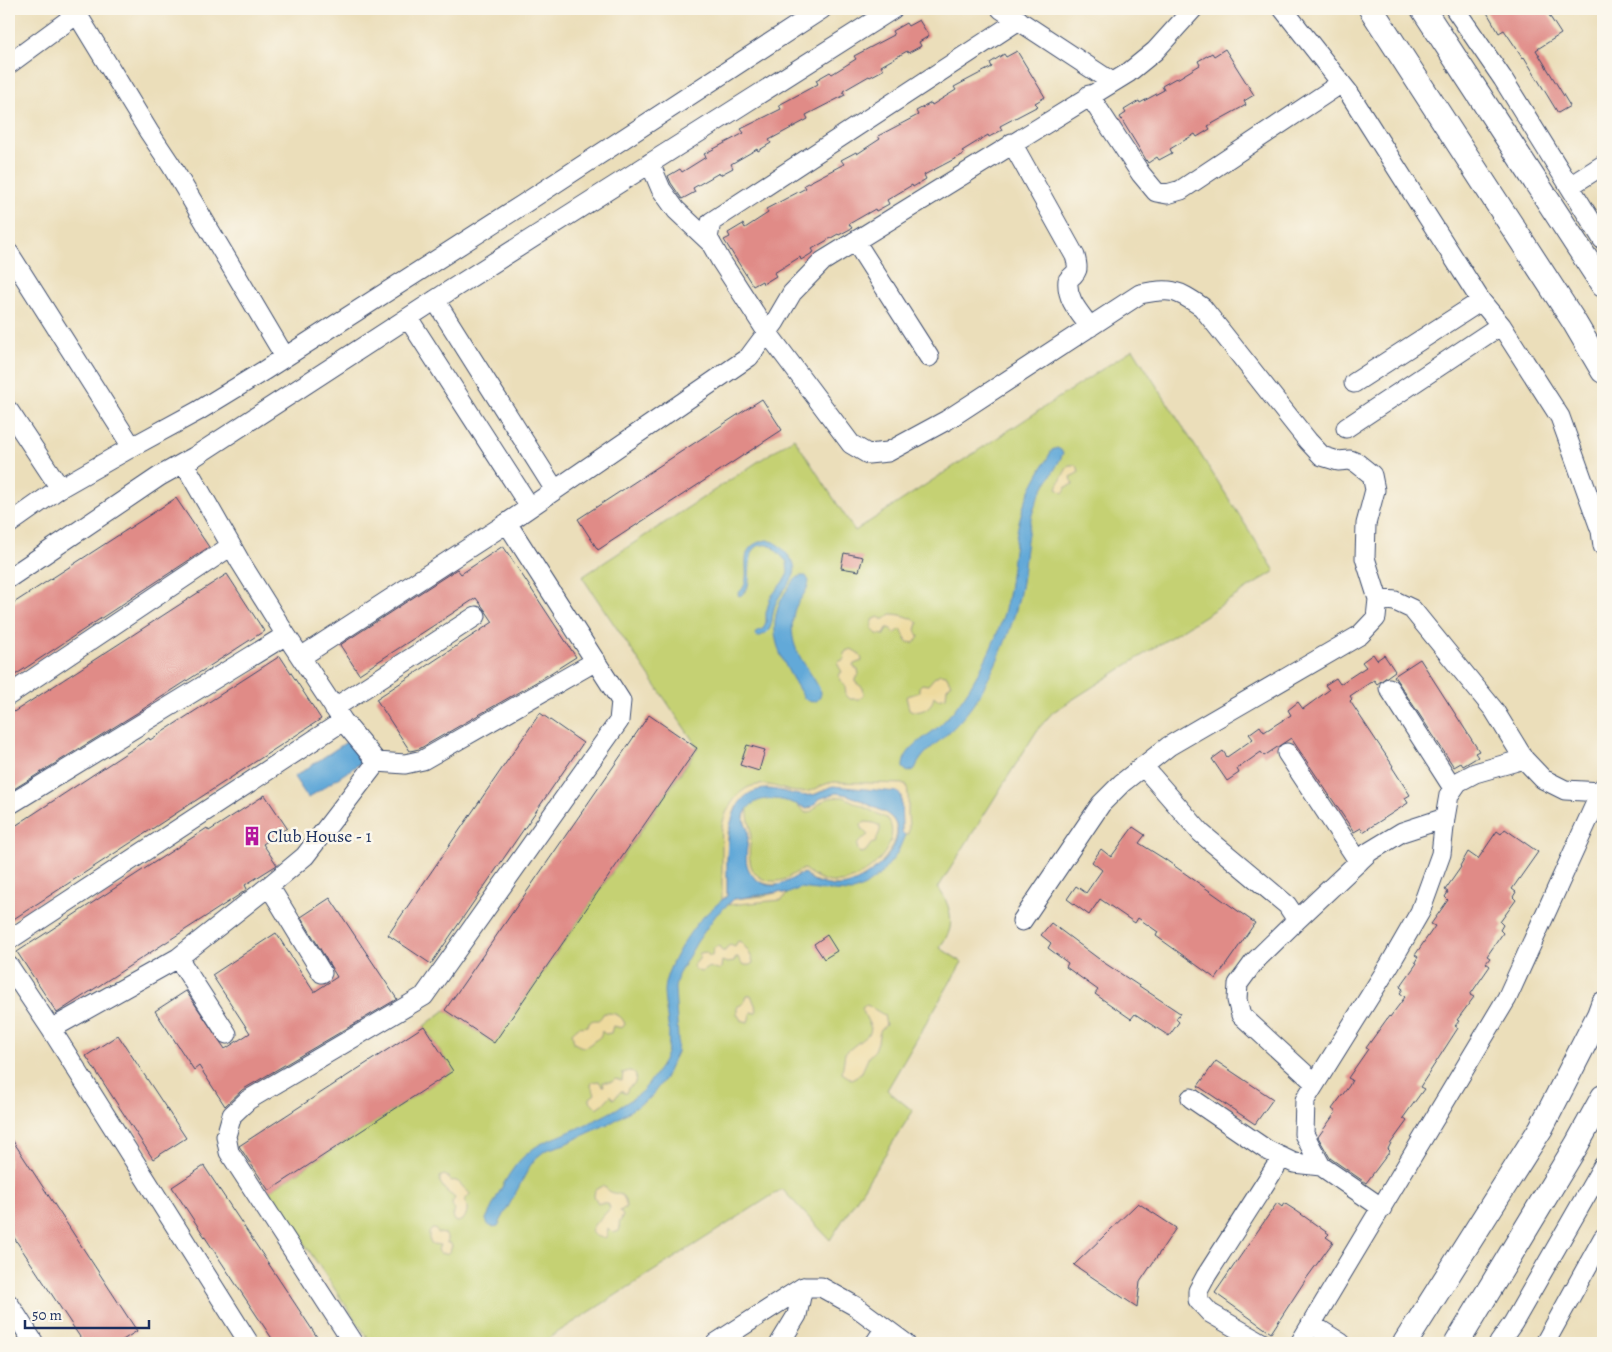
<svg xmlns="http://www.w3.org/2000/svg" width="1612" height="1352" font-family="Alegreya,serif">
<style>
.green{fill:#c5d173;stroke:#708068}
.sand{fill:#eeda9e;stroke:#84847e}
.water{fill:#62a9d8;stroke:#3e6c9b;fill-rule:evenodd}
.building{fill:#e08b87}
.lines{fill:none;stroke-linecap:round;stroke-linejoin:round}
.minor-casing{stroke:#3a496c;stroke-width:21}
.tertiary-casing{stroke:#3a496c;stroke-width:26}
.minor{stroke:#fff;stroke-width:19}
.tertiary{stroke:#fff;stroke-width:24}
.labels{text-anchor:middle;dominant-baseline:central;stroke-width:5;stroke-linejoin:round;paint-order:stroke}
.poi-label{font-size:18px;fill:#1b2f5e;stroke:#fbf7ec;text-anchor:start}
</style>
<rect width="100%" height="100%" fill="#fbf7ec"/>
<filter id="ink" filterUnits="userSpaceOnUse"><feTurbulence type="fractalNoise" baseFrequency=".02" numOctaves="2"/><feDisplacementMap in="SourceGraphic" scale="10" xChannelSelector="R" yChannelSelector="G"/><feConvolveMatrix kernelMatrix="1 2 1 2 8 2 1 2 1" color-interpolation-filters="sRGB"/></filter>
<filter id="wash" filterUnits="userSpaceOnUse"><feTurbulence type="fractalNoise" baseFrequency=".0096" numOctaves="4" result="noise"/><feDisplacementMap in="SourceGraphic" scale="20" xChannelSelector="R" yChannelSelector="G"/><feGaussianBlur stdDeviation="1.12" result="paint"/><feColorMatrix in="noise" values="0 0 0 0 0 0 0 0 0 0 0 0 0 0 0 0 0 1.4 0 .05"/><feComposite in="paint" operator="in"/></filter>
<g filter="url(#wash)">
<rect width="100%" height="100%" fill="#ebdeba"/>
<path class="green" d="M1133,349L1275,571L1053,712L1038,729L938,888C947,899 955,919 948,934C946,938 942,943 940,948L962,962L887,1090L913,1111L830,1240L782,1189L541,1343H371L269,1191L453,1071L424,1026L445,1010L494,1043L698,748L582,577L794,438L855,531Z"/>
<path class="sand" d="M1069,465H1076L1078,468L1079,472L1071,477L1073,484L1066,487L1064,493L1061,492L1057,488C1058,485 1067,467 1069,465Z
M891,614C899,614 913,617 918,623L916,630L919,637L914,643L907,642L901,629L894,634L890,628H887L884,635L877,634L872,629V620L879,617L881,619H885Z
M851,649C857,652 861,654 862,661L854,664L853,666L858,670L859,674L855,679V682L863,688L864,694L860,699H850L846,695L845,687L838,675L842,672L838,665V662L845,659L844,654L846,651Z
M940,674L946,675L951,684L947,688L946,697L937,699L934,696C933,699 933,702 931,704C926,711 916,714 909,709L906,697C911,694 915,695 919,691V687L922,684L928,685L934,678Z
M833,782L906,784C909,794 908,802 908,813C908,820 910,827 908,834L905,835L902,832L901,795L820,792L813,795L800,796L782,791L766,789L736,807L728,832L727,896L722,900C722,884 722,867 722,850C722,843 721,835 722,827C724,812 737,790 752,786C772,781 781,791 797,792C815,793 818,785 833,782Z
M836,793C850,794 859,800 871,806C877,809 887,812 891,817C910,837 876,873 858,881C853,884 846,886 840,886C828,887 810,879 799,874C795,877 791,881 786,883C770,889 749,881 746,863C744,853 749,842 748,832C747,823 740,819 748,810C747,821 752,825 751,833C751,843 748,852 750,861C752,878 769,884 783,880C790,877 797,871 804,869C814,877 827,884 840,882C865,880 904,845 888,819L844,797C837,797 829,797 823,801C815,805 817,811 806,813L796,804L807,809L811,808L819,799Z
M866,822L874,823L880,826V831L875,843H872L865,852L860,853C853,844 861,840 868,835L862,829L861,824Z
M780,892L787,894L782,900L728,905L734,899L763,896Z
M739,941C744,944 753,957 753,963L750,965C743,966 740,963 738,957H736L734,962L727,963L722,961L721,968L718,970L709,967L701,972L696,970L693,966L699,959L700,953L706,952L709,956H712L713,950L715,947L719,946L722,951H725L726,948L730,945L735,947L737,942Z
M747,995H751L757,1010L755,1013L751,1012L748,1022L741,1020L737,1014V1007L744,1003Z
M867,1005L884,1015L886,1025L881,1029L879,1035L878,1042L875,1050L869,1056L861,1074L851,1079L842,1073L845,1053L870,1033L871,1028L862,1009L864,1006Z
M604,1013C614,1013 621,1014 625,1024L622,1028L613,1026L611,1033L605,1034L602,1031C601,1037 599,1038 594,1041C585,1048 585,1049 574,1043L572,1033C581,1024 578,1028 588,1026L589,1022C599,1017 596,1025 604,1013Z
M629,1071L633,1072L636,1076L635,1083L628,1088L626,1093H623V1091H621L617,1096L613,1099L611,1095L603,1104L597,1108L590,1101V1098L595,1094L591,1086L592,1082L599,1081L602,1086H604L603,1082H612L615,1079L622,1081L623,1073Z
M444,1175L448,1177L450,1181C458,1179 460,1184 465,1189C467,1191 469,1192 470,1194L465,1200C468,1208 468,1213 463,1220L458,1222L455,1221L453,1216L455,1210L453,1208L452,1203L455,1198L445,1190L440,1182V1177Z
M602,1186C605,1187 607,1189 609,1191C620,1197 624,1190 626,1207L620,1211L623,1216L619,1223L620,1228L619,1231L613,1233L608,1228L607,1236L604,1238C575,1234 605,1217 610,1208L608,1203H598L594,1196L595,1190Z
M432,1229H435L438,1233L445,1234L447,1237V1243H450L452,1246L450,1251L446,1254L440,1253L438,1250L440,1245L432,1244L429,1239V1233Z"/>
<path class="water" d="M1057,448L1061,450L1063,453C1056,471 1042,486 1036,503C1026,528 1026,556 1022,582C1016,619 1002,653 985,685C975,705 961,721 945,736C934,746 921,754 915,769L908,772L903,768C902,749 926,738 938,727C944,721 949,716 954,710C961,701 968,691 973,682C990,653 1004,623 1009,590C1013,564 1014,536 1022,511C1028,490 1042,469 1052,450Z
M767,540C776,542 780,546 786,553C807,574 785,583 776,603C769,618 777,632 757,637L755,635L756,632L763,629L766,622V613L770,598L785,579L788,573L787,562L772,546C744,538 752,571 748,586C746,591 744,593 740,596L738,595V594C739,592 742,590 743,588C753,571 733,546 767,540Z
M800,576H806L809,581C808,593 797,600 794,612C786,651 807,662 821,692C821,702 811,705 804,698C784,664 761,632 785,593C790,586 793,580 800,576Z
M348,741L362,762L308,798L294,777Z
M833,786L897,792L901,795L902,832L905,835L897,854L881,874L865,886L851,892L817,890L800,888L787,894L779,892L734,899L716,915L697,942L678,975L675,988L678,1039L677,1052L665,1078L650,1098L614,1121L565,1144L546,1150L536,1158L530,1166L498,1226C491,1228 487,1226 486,1219C498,1196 508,1168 529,1152C539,1143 550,1140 562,1135C587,1124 627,1107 645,1088C651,1081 656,1073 661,1066C676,1043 665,1017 664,992C664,971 686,937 699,921C708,912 717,904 727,896C728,865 719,789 767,789C782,789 797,798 812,795C820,794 825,788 833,786ZM836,793C850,794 860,800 872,806C878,809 887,813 892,818C914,843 864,886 839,886C834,887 817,883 813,880C810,879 807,875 804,873C792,877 782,888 768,885C763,884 758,881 755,878C740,864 749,848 748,831C747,825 742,822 744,816C751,795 775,797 793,803C798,805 802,806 807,809L813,806L819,799Z"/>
<g id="blocks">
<path class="building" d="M1485,9H1545L1561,34L1536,50L1570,106L1558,113L1524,57L1523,58L1504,30L1499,33Z
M919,20L929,36L919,42L921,46L908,53L907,51L881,66L883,70L870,77L869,76L843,91L845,95L806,115L808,119L769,140L771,143L758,151L757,149L731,164L733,168L720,175L719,173L693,188L695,192L682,199L671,183L668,176L680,169L682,172L706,157L704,154L744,133L741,129L781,109L779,105L818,84L816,80L830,72L832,74L856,59L854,56L894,35L892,31L906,23L908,26Z
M1225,49L1254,95L1244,101L1246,105L1208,126L1210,129L1197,137L1195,134L1170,149L1172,153L1159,160L1157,157L1148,163L1120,117L1126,113L1124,110L1139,101L1140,103L1164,90L1162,86L1176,78L1177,79L1200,65L1198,61L1212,53L1214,56Z
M1017,51L1045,97L1035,103L1038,106L1000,126L1002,130L989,137L988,135L962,151L964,154L924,175L926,179L913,187L912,185L887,200L889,204L876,211L875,209L849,224L852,228L839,235L838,234L812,249L814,252L801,260L800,257L774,273L776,276L763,284L762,281L753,286L724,240L730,237L728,233L743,224L745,228L768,213L766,209L806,188L804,185L844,164L841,160L856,152L857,154L880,139L878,136L918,115L916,111L931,103L932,105L956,90L954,87L992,67L990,63L1004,54L1006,57Z
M762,399L782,430L598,550L578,519Z
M176,498L209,547L9,679V606Z
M503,546L576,657L538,681L419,749L410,751L376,699L493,622L485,610L476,598L359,674L340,645L457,569L461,574Z
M844,553L863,557L859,571L841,568Z
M227,574L264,631L137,713L9,792V715Z
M1373,654L1377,660L1384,655L1395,671L1377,684L1374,680L1350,696L1352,699L1350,701L1393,766L1392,767L1410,795L1405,798L1408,803L1363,832L1361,828L1354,832L1291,738L1264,756L1261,752L1237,769L1239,773L1227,781L1212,759L1223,751L1227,757L1253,739L1249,734L1260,726L1264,732L1291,715L1288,710L1298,702L1303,709L1329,690L1325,685L1336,678L1340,684L1366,667L1362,662Z
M280,656L321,719L9,922V830L149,738L150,740Z
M1420,659L1479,751L1475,753L1478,757L1463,766L1461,763L1454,767L1394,676Z
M540,713L583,743L431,964L388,935Z
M649,715L697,748L494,1043L445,1010Z
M747,745L765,750L759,771L740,765Z
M265,795L287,828L263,844L277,865L245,885L247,889L239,895L57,1013L17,952L207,828L209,831Z
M1133,827L1145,835L1139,843L1166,860L1255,923L1216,979L1156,936L1158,932L1138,918L1135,923L1100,899L1089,915L1067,899L1076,886L1086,893L1102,870L1092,862L1101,849L1111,857Z
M1505,829L1538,852L1512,889L1516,892L1513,897L1516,900L1500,922L1503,925L1500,930L1503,933L1487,956L1490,958L1486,963L1490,966L1470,995L1474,997L1457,1020L1459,1021L1455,1026L1458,1028L1420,1087L1424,1089L1403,1118L1407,1121L1391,1143L1388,1149L1390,1151L1366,1183L1330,1158L1318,1137L1336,1112L1332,1109L1349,1086L1352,1080L1348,1078L1368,1049L1366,1048L1389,1016L1390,1017L1405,997L1400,993L1403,989L1400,987L1417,963L1415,962L1418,957L1415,955L1435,926L1431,924L1448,900L1445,897L1448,892L1445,890L1461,867L1460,866L1468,852L1478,859L1497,831L1501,834Z
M330,898L397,999L242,1090L225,1106L199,1066L194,1070L155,1011L186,991L225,1049L250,1033L212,975L276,933L314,992L337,977L301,917Z
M1051,923L1103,962L1180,1013L1176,1019L1179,1022L1169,1036L1135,1014L1131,1019L1095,994L1098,990L1066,967L1068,963L1048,948L1051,943L1041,935Z
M827,935L837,951L824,959L814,944Z
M424,1026L453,1071L269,1191L239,1146Z
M118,1035L186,1138L153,1159L86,1056Z
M1216,1061L1273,1099L1255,1124L1198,1086Z
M9,1135L137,1331L118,1343H84L9,1230Z
M204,1166L241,1222L321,1343H275L239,1289L172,1187Z
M1138,1203L1176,1228L1140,1282L1137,1307L1074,1265Z
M1277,1203L1282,1207L1284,1203L1298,1212L1329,1234L1326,1237L1333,1242L1306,1279L1271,1333L1215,1293Z"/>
</g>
</g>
<g filter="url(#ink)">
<use href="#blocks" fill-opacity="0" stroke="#3a496c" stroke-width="1"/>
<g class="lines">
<defs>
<path id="minor" d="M74,9L149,132L171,165L285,357
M1001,9L1112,82
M1283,9L1349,93L1481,301L1501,325L1560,417L1601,531L1603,546
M1455,9L1503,79L1603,240
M1019,20L711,222L708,238L721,261L767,332L851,444L868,454L888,452L947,420L1140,294C1171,288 1176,289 1202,307L1308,441L1322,456L1338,461L1350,460L1357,463L1372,475L1375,490L1366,524L1365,558L1378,599L1376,618L1360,635L1169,746L1122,783L1101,804L1022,921
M9,64L77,14
M1089,95L1141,174L1156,192L1167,194L1181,190L1340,84
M1012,143L1075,256C1079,270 1078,271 1068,280C1066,299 1079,312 1090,327
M650,163L661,189L676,210L711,243
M1570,186L1603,165
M855,241L929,357
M9,253L132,447
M435,300L555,490
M408,318L530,507
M1354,383L1481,301
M9,411L60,488
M1346,428L1501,325
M184,463L241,563L286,635L343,721L377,762L405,764L423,760L596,661
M9,524L60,488L132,447L198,411L265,370L522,205L822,9
M9,578L160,476L194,457L449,291L893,9
M1378,599L1395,601L1412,609L1494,710L1524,759L1543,779L1565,790L1602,792
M301,657L507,523L749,357L775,322L792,293L823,261L1128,73L1155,51L1193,9
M1389,688L1453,788
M9,695L231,546
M334,708L476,616
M1287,753L1359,862
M1143,766L1201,833L1287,905L1297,920
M9,805L286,635
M269,886L322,973
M9,940L343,721
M178,958L227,1034
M9,966L51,1029L249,1343
M51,1029L178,958L269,886L305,856L377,762
M1315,1083L1241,1015L1237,1000L1238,984L1254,962L1297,920L1369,852L1402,832L1445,818
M1191,1098L1267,1150L1294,1163L1321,1166
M1382,1208L1321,1166L1304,1134L1305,1100L1390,964L1420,912L1441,854L1445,818L1449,795L1458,782L1475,773L1524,759
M9,1304L34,1343
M1311,1324L1341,1343
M353,1343L229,1152L226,1136L232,1115L248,1100L424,996L619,721L621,701L507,523
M716,1343L803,1287H821L855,1306L905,1343
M780,1343L797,1315L803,1287
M875,1343L885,1328
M1262,1343L1210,1313L1198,1300V1291L1206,1276L1282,1157
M1300,1343L1507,998L1603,787
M1499,1343L1513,1323L1603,1166
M1545,1343L1603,1238"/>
<path id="tertiary" d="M1371,9L1573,320L1603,371
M1423,9L1603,285
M1405,1343L1541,1128L1599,1015L1603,1004
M1457,1343L1576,1146L1603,1097"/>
</defs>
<use href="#minor" class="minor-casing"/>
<use href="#tertiary" class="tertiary-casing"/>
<use href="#minor" class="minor"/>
<use href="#tertiary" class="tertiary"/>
</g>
</g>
<defs>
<symbol id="building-bare" viewBox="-9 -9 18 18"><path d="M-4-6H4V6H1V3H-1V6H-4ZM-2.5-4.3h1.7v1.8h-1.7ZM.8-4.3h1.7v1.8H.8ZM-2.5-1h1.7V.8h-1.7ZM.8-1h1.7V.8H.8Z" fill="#b5179e" stroke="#fbf7ec" stroke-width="2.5" paint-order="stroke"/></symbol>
</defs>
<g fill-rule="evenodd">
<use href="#building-bare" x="238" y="822" width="28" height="28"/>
</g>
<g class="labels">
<g class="poi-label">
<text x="267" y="836">Club House - 1</text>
</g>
</g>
<rect width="1612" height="1352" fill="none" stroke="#fbf7ec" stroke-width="30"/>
<path d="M25 1320v8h124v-8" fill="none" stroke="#1b2f5e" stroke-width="2.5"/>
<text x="32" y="1320" font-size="15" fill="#1b2f5e" stroke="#fbf7ec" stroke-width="4" paint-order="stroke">50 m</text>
</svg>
